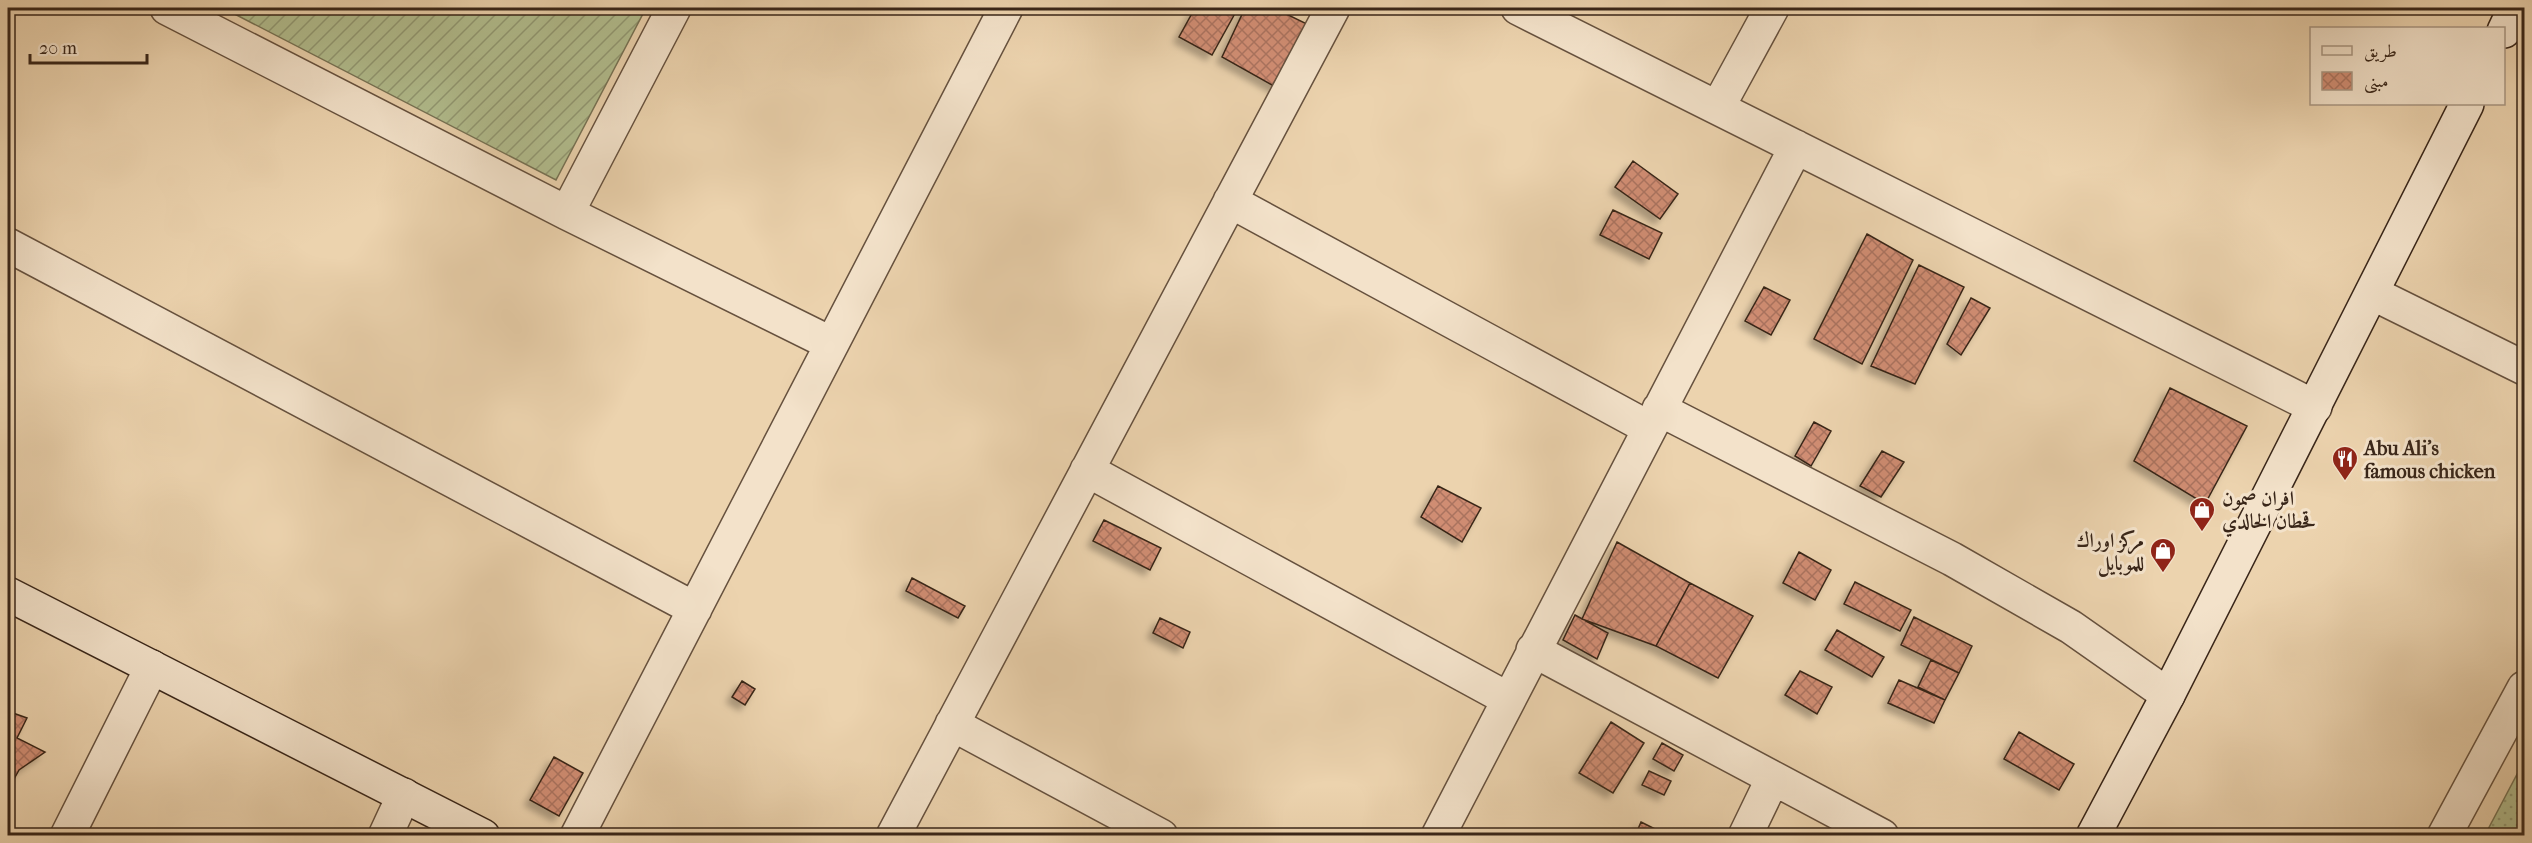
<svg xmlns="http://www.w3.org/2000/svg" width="2532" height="843" font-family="'IM FELL French Canon',Amiri,serif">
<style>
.grass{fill:url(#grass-dots);stroke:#767254;stroke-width:1.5}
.garden{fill:url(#garden-furrows);stroke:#767254;stroke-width:1.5}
.building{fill:url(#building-cross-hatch);stroke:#392619;stroke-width:1.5;filter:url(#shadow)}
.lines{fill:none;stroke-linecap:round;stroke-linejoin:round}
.street-casing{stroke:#66513e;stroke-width:36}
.secondary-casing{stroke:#392619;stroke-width:36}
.street{stroke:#f3e2ca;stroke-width:33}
.secondary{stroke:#f3e2ca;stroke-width:33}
.labels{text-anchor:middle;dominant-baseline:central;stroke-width:6;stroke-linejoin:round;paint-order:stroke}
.poi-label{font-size:20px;font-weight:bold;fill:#392619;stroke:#f3e2ca;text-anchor:start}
</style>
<defs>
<pattern id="grass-dots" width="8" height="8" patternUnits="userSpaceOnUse" patternTransform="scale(1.5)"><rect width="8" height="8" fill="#b2be8f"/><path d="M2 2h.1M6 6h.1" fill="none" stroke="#929a74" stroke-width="1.8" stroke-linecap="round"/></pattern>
<pattern id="garden-furrows" width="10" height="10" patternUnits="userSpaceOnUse" patternTransform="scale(1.5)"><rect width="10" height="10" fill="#b2be8f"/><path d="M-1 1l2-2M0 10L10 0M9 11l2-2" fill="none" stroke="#929a74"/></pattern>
<pattern id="building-cross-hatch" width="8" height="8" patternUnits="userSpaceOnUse" patternTransform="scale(1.5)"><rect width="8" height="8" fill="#d08d73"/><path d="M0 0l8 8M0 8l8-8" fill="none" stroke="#aa735e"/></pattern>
<filter id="shadow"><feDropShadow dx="-5.5" dy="5.5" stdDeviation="3" flood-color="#0004"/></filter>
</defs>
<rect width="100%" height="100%" fill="#ecd3ae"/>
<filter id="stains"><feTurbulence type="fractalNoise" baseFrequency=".00333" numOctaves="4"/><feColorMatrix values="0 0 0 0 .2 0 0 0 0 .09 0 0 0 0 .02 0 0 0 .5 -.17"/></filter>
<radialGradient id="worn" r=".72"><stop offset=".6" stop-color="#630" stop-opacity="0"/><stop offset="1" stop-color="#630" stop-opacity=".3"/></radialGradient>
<path class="grass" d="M2524,761V835H2485Z"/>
<path class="garden" d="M223,8H646L556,180Z"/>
<path class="building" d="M1195,8H1238L1212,55L1179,37Z
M1245,8H1274L1309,25L1279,89L1222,57Z
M1633,161L1678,194L1660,219L1615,187Z
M1613,210L1662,233L1649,259L1600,235Z
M1867,234L1913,260L1862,364L1814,339Z
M1919,265L1964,287L1915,384L1871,366Z
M1764,287L1790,300L1771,335L1745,321Z
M1971,298L1990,308L1961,355L1947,344Z
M2170,388L2247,426L2205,504L2134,461Z
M1814,422L1831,431L1811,466L1795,456Z
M1882,451L1904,462L1881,497L1860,486Z
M1438,486L1481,508L1462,542L1421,517Z
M1104,520L1161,548L1150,570L1093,541Z
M1617,542L1690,583L1656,646L1582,619Z
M1799,552L1831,570L1815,600L1783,583Z
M912,578L965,606L958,618L906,591Z
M1855,582L1911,610L1900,631L1844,604Z
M1690,583L1753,616L1718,678L1656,646Z
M1575,615L1608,633L1597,659L1563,640Z
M1914,617L1972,646L1959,673L1901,645Z
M1160,618L1190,632L1183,648L1153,633Z
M1837,630L1884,657L1872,677L1825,650Z
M1931,660L1959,673L1945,700L1918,687Z
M1800,671L1832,687L1817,714L1785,695Z
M1899,680L1945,700L1934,723L1888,703Z
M742,681L755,689L745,705L732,697Z
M13,713L27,718L17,738L45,752L19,770L8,790V721Z
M1611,722L1644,743L1613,793L1579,773Z
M2019,732L2074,764L2059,790L2004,759Z
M1662,743L1683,755L1674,771L1653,759Z
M554,757L583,773L559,816L530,800Z
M1649,771L1671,781L1664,795L1642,785Z
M1641,822L1669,836H1635Z"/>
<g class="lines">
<defs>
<path id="street" d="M167,8L567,213L832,344
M1518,8L2315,407
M1718,107L1772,8
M1230,201L1649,428
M567,213L674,8
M8,245L695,609
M2372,293L2524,368
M1659,409L1952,559L2071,627L2168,695
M1087,470L1508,699
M1533,650L1882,836
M952,724L1161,836
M67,836L152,667
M385,836L404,795
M577,836L1006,8
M893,836L1333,8
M1438,836L1796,147
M1745,836L1773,778
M2444,836L2524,688"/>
<path id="secondary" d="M2504,31L2515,8
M8,594L483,836
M2093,836L2168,695L2467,104"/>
</defs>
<use href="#street" class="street-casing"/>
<use href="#secondary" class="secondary-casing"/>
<use href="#street" class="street"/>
<use href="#secondary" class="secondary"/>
</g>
<defs>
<symbol id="restaurant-pin" viewBox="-11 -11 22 30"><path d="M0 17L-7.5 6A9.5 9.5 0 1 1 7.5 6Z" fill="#8f2418" stroke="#f3e2ca"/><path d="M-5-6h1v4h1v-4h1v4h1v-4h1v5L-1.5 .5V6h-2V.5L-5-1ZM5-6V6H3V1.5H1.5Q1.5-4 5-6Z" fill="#fff"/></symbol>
<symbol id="shop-pin" viewBox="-11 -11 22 30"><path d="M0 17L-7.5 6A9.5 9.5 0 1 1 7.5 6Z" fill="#8f2418" stroke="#f3e2ca"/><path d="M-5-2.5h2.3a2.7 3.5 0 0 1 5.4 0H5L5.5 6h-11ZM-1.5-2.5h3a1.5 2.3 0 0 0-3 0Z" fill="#fff"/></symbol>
</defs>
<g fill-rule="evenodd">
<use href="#restaurant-pin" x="2330" y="444" width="30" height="40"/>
<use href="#shop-pin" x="2187" y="495" width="30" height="40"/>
<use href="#shop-pin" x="2148" y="536" width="30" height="40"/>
</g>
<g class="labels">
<g class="poi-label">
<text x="2364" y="448">Abu Ali's<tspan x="2364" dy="23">famous chicken</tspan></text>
<text x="2222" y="498">افران صمون<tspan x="2222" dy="23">قحطان الخالدي</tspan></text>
<text x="2144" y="540" text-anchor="end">مركز اوراك<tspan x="2144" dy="23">للموبايل</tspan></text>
</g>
</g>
<rect width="2532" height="843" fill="none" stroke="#ecd3ae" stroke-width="30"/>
<rect x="9" y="9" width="2514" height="825" fill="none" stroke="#392619" stroke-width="3"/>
<rect x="15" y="15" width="2502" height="813" fill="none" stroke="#392619" stroke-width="1.5"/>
<rect x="2310" y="27" width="195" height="78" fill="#f3e2ca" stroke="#a99783" stroke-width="1.5"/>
<rect x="2322" y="46" width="30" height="9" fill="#f3e2ca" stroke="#a99783" stroke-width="1.5"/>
<text x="2364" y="57" font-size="18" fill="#392619">طريق</text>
<rect x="2322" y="72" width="30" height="18" fill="url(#building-cross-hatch)" stroke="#a99783" stroke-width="1.5"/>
<text x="2364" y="87" font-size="18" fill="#392619">مبنى</text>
<path d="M30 54v9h117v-9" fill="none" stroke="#392619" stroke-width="3"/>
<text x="39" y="54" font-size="18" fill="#392619" stroke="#f3e2ca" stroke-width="4.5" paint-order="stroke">20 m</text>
<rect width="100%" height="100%" filter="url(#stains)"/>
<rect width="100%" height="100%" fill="url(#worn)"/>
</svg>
